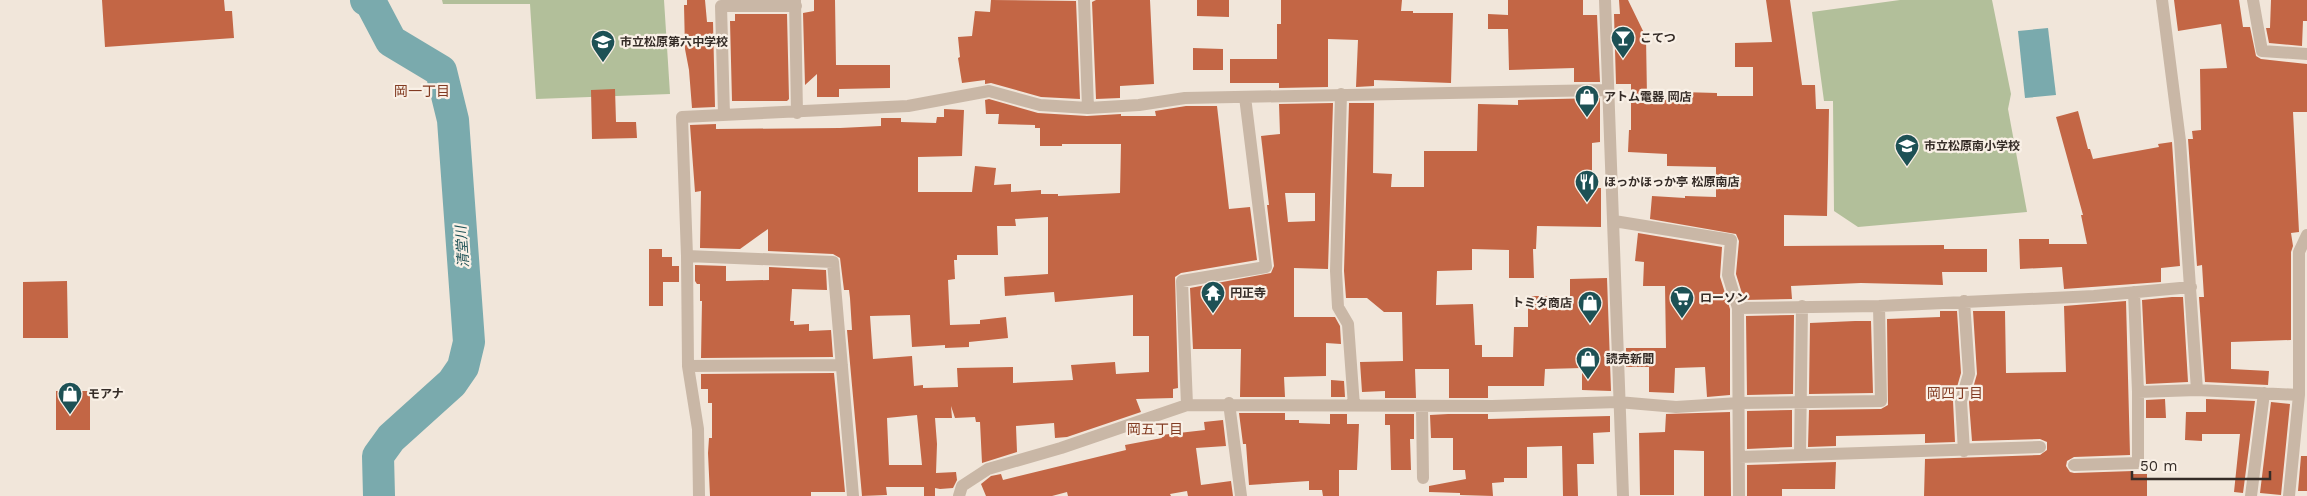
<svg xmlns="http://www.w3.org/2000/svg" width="2307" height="496" font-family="'Work Sans','Noto Sans JP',sans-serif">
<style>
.green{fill:#b2bf9a}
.water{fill:#7aaaad}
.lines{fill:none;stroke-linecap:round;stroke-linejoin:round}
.river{stroke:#7aaaad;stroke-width:32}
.building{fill:#c36645;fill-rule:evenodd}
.street{stroke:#c9b7a6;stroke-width:12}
.labels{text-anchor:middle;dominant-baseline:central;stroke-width:4.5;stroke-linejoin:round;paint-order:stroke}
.poi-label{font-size:12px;font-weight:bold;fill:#352c27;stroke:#f9f0e6;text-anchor:start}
.neighbourhood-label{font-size:14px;fill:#823b22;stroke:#f9f0e6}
.water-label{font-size:14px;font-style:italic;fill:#1d5155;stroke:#f9f0e6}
</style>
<rect width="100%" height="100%" fill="#f1e6da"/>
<path class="green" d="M442,0H664L670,94L536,99L530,4H443Z
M1900,0H1992L2011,94L2008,109L2027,212L1858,227L1834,211L1833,101H1824L1812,12Z"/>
<path class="water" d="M2048,28L2056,95L2025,98L2018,31Z"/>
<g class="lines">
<path class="river" d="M366,0L371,3L391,41L441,71L453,120L469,342L463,367L452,383L391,438L378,456L379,496"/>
</g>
<path class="building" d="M102,0H224L225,11H232L234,38L105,47Z
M687,0H705L707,22H713L715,107L692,108L689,70L685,49L684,5H687Z
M814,0H835L836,65H890V88L839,89V97H817V74L805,85L803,13L814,11Z
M991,0L1076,1L1080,99L1041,97L991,83L985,84V80L962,83L958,58L960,57L958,37L972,36L975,11L990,12Z
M1096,0H1150L1154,84L1120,86V98L1096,99L1092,2Z
M1197,0H1229V17L1197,16Z
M1281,0H1402L1401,11H1413V13H1453L1451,83L1374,80V86L1356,87L1358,40L1328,39V87L1279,88V83H1230V59H1277V24H1281Z
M1508,0H1583V15H1597L1600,82H1574V68L1509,70L1508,29H1488V14L1508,15Z
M1619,0H1628L1646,37L1647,97H1681V92L1717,93V96H1753V67H1735V43L1772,42L1766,0H1790L1802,85H1815L1816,109H1829L1827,216L1784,215V246L1944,245V249H1987V272H1942L1943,285L1861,283L1791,286L1792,299L1744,300L1736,274L1739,241L1736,234L1650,219L1652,196L1685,198V196L1716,197V167L1667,166V154L1628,152L1629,130H1631V84H1616L1614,14H1620Z
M2174,0H2239L2243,27H2250L2256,56L2261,59L2307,64V112H2293L2299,232L2291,233L2293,246L2291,252V340L2231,342V369L2269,371L2268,385L2205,382L2199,297H2204L2202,265L2197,266L2188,139H2193L2192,131L2201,130L2200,69L2227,68L2221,24L2178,31Z
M2271,0H2307V21H2303L2302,46L2269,43L2266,28H2270Z
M735,14H787L789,99L787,101H732L730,21H735Z
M1193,48L1223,49V70H1193Z
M615,89L616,122H636L637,138L592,139L591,90Z
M1600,98V142L1592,143V188H1601V227L1537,226L1536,249H1533L1534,278H1509V250L1472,249V270L1437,271L1436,305L1473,304L1475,345H1482V357H1513L1514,327H1528V296H1570V279L1607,278L1611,391L1582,390V368L1545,369L1544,386H1488V398H1449V369H1415L1416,398H1385V391L1362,392L1360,362L1403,361L1402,312H1384L1367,298H1346L1344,271L1349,103H1374L1373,173L1392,174L1391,187H1424V151H1477L1478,104L1518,105V100Z
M989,99L1038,113L1087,116L1121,114V116H1156L1155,111L1186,106H1217L1229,209L1250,207L1257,260L1181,273L1175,277L1178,388L1173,389V398L1136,399L1141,412L1067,437L1055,438L1054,423L1016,426L1017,452L982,463L980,422H976L975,417L955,418L951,406L952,418H935L937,444L936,473L956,472L957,480L953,488L940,489L935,488V496H924V487H886L887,495L862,496L847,330H852L850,298L849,290H844L840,258L833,254L768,251V229L740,249L700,248L701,191L695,192L690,125L716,124V129L840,128L881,126V118H901V122L936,123L937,117H944V109L964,110L962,156L918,157V192H972L975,166L996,168L994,185L1011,184V192L1041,190V194H1058V196L1120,193L1121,144H1062V146H1040V128H1035V125L998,124L999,114H986L985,100ZM1048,217V274L1004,277L1005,296L1054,292L1055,302L1133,295V336H1149V372L1116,374L1115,362L1071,365L1073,380L1013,383V367L957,368L958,387L923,388V385L914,386L912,356L873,359L870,316L910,315L912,347L945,345V348L969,347V342L1008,338L1006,317L980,320V324L950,325L948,280L955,279L954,260H957V255H998L997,226H1016L1015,219ZM917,415L922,465H889L887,418Z
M1333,103L1328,269L1294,268V317H1335L1340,326L1341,344L1326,343V376L1284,377L1285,397H1240L1241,349H1193L1190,288L1271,273L1274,266L1267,205H1269L1261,136L1280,134L1279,104ZM1285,193H1315V221L1288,222Z
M2078,111L2088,149H2090L2093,159L2159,147L2158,144L2172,142L2180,266L2161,268V282L2064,289L2062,267L2020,269L2019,239H2049V244H2087L2081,215H2083L2056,117Z
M1638,233L1722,247L1720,277L1730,309V395L1707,397L1705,367L1675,368L1674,393L1649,392V367H1626V348H1666L1665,286H1643L1644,262L1635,261Z
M649,249H662V257H672V266H679V282H663V306H649Z
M695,265L726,266V281L769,280V267L826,270L827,290L792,289L790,321H794V325L809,324V331L831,330L833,357L701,358L702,301H700V284H697L695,281Z
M67,281L68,338H23V282Z
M2172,297H2183L2188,382L2146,384L2142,300Z
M2126,301L2130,455L2074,457L2067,461L2066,466L2070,472L2074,473L2133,471V474H2147V496H1924L1925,459L2040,455L2047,450V442L2040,439L1972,441L1969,402L1977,374L1973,311H2005L2006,373L2066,372L2064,306Z
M1940,311H1957L1961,373L1953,401L1955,442L1925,443V434L1836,436V446L1808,447L1809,410L1881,409L1888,405L1887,319L1940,317Z
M1794,315L1793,394L1747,395L1746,316Z
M1855,321H1871L1873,393L1809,394L1810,323Z
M834,373L845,492H811V496H710L708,453L709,438H712V403H708V389H701V374Z
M1331,380L1344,381L1345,397H1331Z
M56,391H90V430H56Z
M2165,399L2166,418H2146V400Z
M2206,399L2255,401L2243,493L2234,492L2240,434H2202V441L2185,440L2186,412H2206Z
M2271,402L2290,404L2281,495L2260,493Z
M1792,410V447L1747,449V411Z
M1730,412L1731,496H1704V451L1674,450V495H1640L1639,433L1665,432L1666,414Z
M1239,413H1285V420H1299V423L1330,424V414H1347V424H1359L1357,470H1339V496H1323L1322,490H1309V481L1249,485L1246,444H1243Z
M1385,414H1414V439H1410L1411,470H1391L1390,425H1385Z
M1448,414H1488V419L1610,416V432L1593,433L1594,464H1577L1578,496H1563L1562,446L1527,447V478H1504V482L1492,483L1493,496L1460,495V493L1429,492V486L1466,479L1465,470H1453V438H1431L1430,415Z
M1223,420L1226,446L1196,448L1201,485L1231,481L1233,496H1188L1187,491L1170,494L1171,496H1068L1067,492L1052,496H986L981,484L991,476L1001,474L1003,480L1126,450L1125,445L1162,438L1161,435L1205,430L1204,422Z
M2301,456H2307V491H2298Z
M1836,462L1835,489H1782V496H1747V465Z"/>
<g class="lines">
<path class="street" d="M795,0L797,113
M1084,0L1088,108
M1605,0L1623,496
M2162,0L2180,141L2197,390
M2253,0L2262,51L2307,54
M1341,94L1336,271L1338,307L1348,324L1354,406
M724,115L721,6H796
M1614,221L1731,240L1728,275L1738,308L1739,496
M687,256L833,262L853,496
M1964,301L1969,374L1961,401L1964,451
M1738,308L1879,306L2094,296L2191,287
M688,366L842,365
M2138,392L2197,390L2299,395
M1229,403L1241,496
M1187,405L1182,281L1266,267L1245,97
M1422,406L1423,478
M1800,455L1802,306
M1739,457L2040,447
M2074,465L2138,463V392L2134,292
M699,496L698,429L688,366L687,256L682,117L908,106L989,91L1040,105L1088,108L1139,105L1185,98L1607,90
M959,496L962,486L988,469L1061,448L1187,405L1492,406L1618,402L1676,407L1739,403L1881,401L1879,306
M2251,496L2264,393
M2289,496L2299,395V252L2307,235"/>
</g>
<defs>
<symbol id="bar-pin" viewBox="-11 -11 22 30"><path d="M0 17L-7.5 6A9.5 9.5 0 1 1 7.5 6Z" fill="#1d5155" stroke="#f9f0e6"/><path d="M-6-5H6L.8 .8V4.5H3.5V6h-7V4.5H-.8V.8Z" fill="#fff"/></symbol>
<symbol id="school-pin" viewBox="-11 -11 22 30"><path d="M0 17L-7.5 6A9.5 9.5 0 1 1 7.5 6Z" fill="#1d5155" stroke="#f9f0e6"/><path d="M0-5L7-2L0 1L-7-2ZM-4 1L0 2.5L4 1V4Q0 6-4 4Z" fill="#fff"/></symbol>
<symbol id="shop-pin" viewBox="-11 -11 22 30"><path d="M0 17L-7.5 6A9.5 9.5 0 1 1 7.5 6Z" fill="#1d5155" stroke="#f9f0e6"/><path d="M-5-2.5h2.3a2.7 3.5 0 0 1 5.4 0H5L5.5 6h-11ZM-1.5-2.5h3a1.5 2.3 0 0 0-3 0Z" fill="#fff"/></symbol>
<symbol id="restaurant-pin" viewBox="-11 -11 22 30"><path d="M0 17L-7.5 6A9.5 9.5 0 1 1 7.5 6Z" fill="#1d5155" stroke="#f9f0e6"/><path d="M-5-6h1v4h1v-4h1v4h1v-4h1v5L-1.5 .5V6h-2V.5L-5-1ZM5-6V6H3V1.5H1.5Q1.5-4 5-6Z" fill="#fff"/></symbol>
<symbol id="temple-pin" viewBox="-11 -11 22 30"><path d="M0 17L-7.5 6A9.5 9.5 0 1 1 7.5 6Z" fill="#1d5155" stroke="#f9f0e6"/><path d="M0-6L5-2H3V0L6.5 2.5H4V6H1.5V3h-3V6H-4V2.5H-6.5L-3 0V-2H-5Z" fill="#fff"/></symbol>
<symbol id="supermarket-pin" viewBox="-11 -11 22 30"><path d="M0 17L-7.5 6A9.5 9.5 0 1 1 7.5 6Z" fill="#1d5155" stroke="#f9f0e6"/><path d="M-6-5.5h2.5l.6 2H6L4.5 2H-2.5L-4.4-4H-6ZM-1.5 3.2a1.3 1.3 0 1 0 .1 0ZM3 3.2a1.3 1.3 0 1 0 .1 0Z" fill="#fff"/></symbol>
</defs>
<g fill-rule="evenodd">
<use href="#bar-pin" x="1609" y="24" width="28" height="38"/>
<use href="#school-pin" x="589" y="28" width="28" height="38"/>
<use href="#shop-pin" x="1573" y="83" width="28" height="38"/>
<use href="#school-pin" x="1893" y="132" width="28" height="38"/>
<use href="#restaurant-pin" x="1573" y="168" width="28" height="38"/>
<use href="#temple-pin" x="1199" y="279" width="28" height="38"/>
<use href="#supermarket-pin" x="1668" y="284" width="28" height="38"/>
<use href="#shop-pin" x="1576" y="289" width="28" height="38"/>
<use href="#shop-pin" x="1574" y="345" width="28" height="38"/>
<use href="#shop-pin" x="56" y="380" width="28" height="38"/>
</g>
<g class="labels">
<g class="poi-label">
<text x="1640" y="38">こてつ</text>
<text x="620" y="42">市立松原第六中学校</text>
<text x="1604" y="97">アトム電器 岡店</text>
<text x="1924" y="146">市立松原南小学校</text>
<text x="1604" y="182">ほっかほっか亭 松原南店</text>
<text x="1230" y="293">円正寺</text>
<text x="1700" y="298">ローソン</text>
<text x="1572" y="303" text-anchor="end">トミタ商店</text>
<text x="1606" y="359">読売新聞</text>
<text x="88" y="394">モアナ</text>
</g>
<g class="neighbourhood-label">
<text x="422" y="91">岡一丁目</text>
<text x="1955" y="393">岡四丁目</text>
<text x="1155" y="429">岡五丁目</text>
</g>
<g class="water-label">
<text transform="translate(462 247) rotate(-94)">清堂川</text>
</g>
</g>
<path d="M2132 471v8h138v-8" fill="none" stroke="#352c27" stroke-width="2.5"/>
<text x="2140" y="471" font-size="15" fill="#352c27" stroke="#f9f0e6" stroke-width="4" paint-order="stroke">50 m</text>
</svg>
